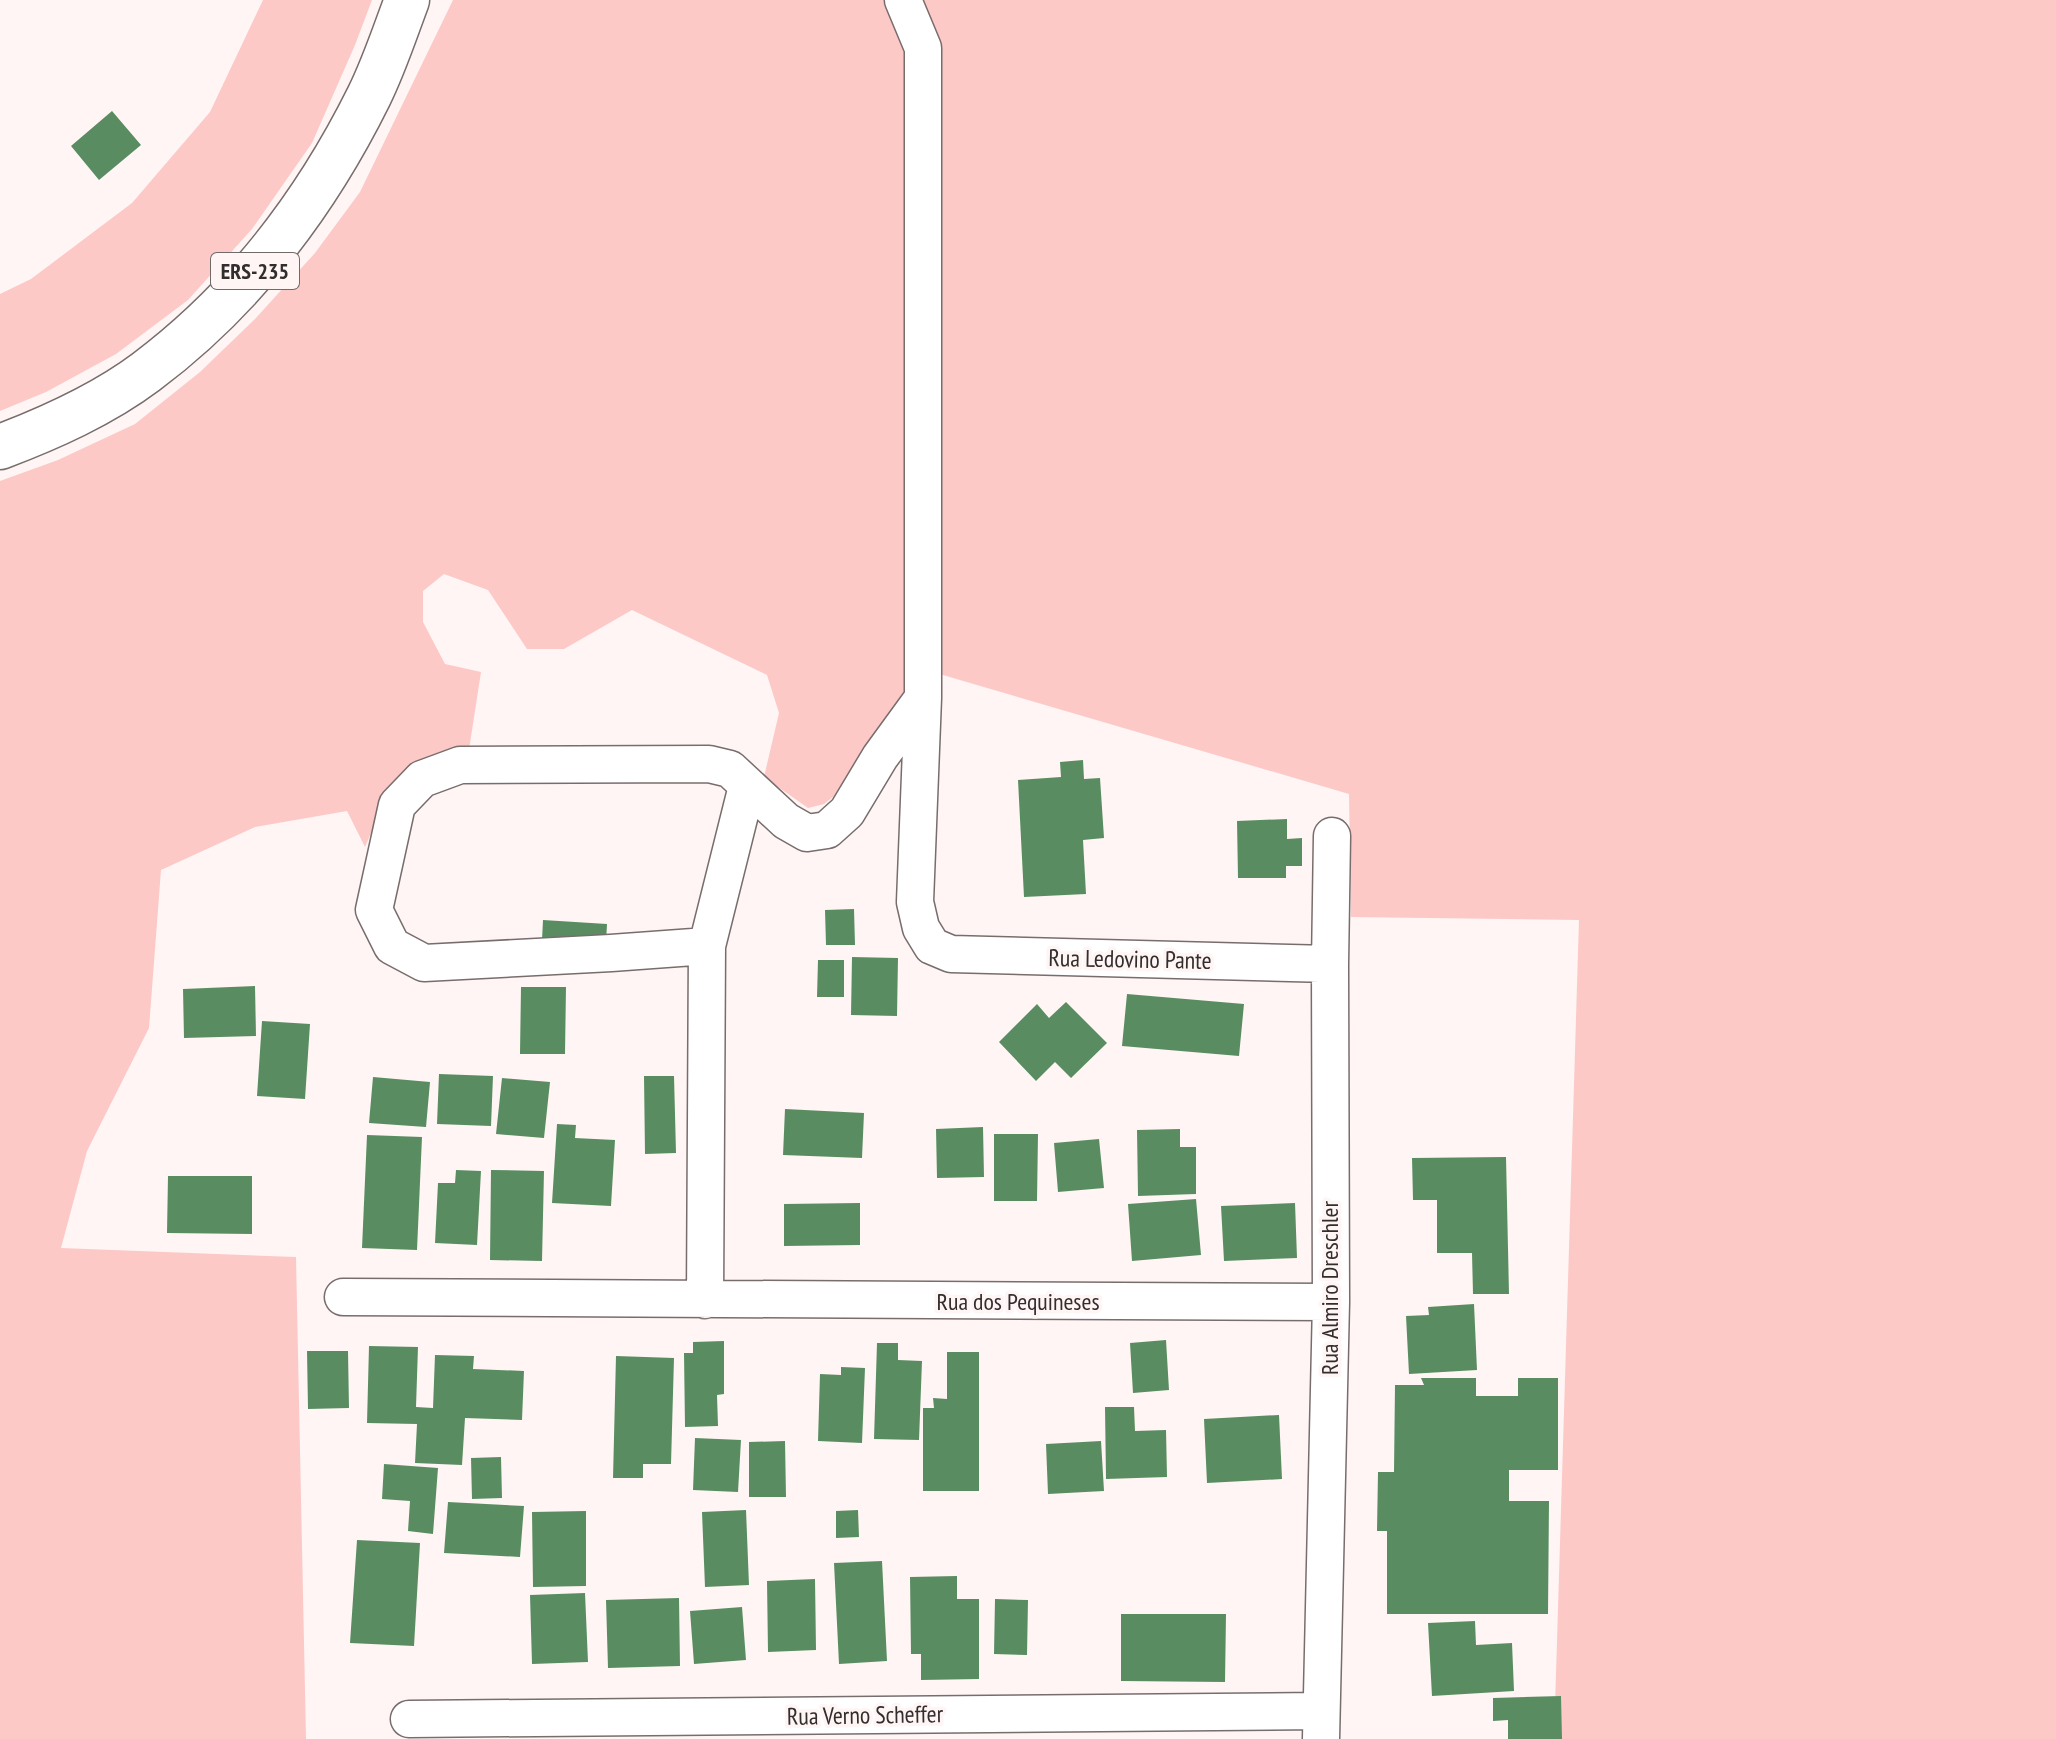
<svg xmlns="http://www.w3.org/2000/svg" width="2056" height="1739" font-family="'PT Sans Narrow',sans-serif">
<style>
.green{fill:#fcc9c7}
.building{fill:#598d61}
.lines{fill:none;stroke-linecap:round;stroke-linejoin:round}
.street-casing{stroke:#786d6d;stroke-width:39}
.primary-casing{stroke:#786d6d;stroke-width:47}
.street{stroke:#fff;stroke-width:36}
.primary{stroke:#fff;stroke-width:44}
.labels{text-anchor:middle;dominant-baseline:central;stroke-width:7;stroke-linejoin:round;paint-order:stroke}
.shield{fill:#fff5f4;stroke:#706a69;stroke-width:2}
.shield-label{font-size:22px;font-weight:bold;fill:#322e2e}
.street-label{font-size:24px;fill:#322e2e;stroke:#fff5f4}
</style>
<rect width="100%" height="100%" fill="#fff5f4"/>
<path class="green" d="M263,0H372L355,45L312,143L252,229L188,300L116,354L46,392L0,411V294L31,279L132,203L210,112Z
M453,0H892L908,49L906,692L838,793L824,804L808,808L764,777L779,713L767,675L632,610L564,649H527L488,590L444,574L423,591V622L445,664L481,672L468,756L388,793L365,847L347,811L255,827L161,870L149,1028L87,1151L61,1248L296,1257L306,1739H0V481L58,460L135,424L200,372L255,319L315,253L360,192Z
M914,0H2056V1739H1554L1579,920L1351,917L1349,794L936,673Z"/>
<path class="building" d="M112,111L141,145L99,180L71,146Z
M1083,760L1084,779L1100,778L1104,838L1083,840L1086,894L1024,897L1018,780L1061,777L1060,762Z
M1287,819V839L1302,838V866H1286V878H1238L1237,821Z
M854,909L855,945H826L825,910Z
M543,920L607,924L606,943L542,940Z
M852,957L898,958L897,1016L851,1015Z
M818,960H844V997H817Z
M255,986L256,1036L184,1038L183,989Z
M521,987H566L565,1054H520Z
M1127,994L1244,1004L1239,1056L1122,1046Z
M1066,1002L1107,1043L1071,1078L1055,1062L1036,1081L999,1042L1037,1004L1049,1018Z
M262,1021L310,1024L305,1099L257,1096Z
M439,1074L493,1076L491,1126L437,1124Z
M644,1076H674L676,1153L645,1154Z
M373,1077L430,1082L426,1127L369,1123Z
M502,1078L550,1082L544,1138L496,1134Z
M785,1109L864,1113L862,1158L783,1155Z
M557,1124L576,1125L575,1138L615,1140L611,1206L552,1203Z
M983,1127L984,1177L937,1178L936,1129Z
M1180,1129V1147H1196V1194L1138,1196L1137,1130Z
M994,1134H1038L1037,1201H994Z
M367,1135L422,1137L417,1250L362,1248Z
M1099,1139L1104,1188L1058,1192L1054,1143Z
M1506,1157L1509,1294H1473L1472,1253H1437V1200H1413L1412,1158Z
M456,1170L481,1171L477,1245L435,1243L438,1183H455Z
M491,1170L544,1171L542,1261L490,1260Z
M168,1176H252V1234L167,1233Z
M1196,1199L1201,1255L1132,1261L1128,1204Z
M860,1203V1245L784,1246V1204Z
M1295,1203L1297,1258L1224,1261L1221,1206Z
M1474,1304L1477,1370L1409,1374L1406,1316L1429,1315L1428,1307Z
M1166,1340L1169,1390L1133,1393L1130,1343Z
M724,1341V1394L717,1395L718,1426L685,1427L684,1353H693V1342Z
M877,1343H898V1360L922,1361L919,1440L874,1439Z
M369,1346L418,1347L416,1407L433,1408L435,1355L474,1356L473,1369L524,1371L522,1420L465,1418L462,1465L415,1463L417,1424L367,1423Z
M307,1351H348L349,1408L308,1409Z
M947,1352H979V1491H923V1408H934L933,1398L947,1399Z
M616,1356L674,1358L671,1464H643V1478H613Z
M841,1367L865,1368L862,1443L818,1441L820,1374L841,1375Z
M1421,1378H1476V1396H1518V1378H1558V1470H1509V1501H1549L1548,1614H1387V1531H1377L1378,1472H1394L1395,1385H1424Z
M1105,1407H1134L1135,1431L1166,1430L1167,1477L1106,1479Z
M1279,1415L1282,1479L1207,1483L1204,1419Z
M695,1438L741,1440L738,1492L693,1490Z
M785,1441L786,1497H749V1442Z
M1101,1441L1104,1491L1048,1494L1046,1444Z
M501,1457L502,1498L472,1499L471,1458Z
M384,1464L438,1468L433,1534L408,1531L410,1501L382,1499Z
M448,1502L524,1506L520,1557L444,1553Z
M746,1510L749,1585L705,1587L702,1512Z
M858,1510L859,1537L836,1538V1511Z
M586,1511V1586L533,1587L532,1512Z
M357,1540L420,1543L414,1646L350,1643Z
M882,1561L887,1661L839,1664L834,1563Z
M957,1576V1599H979V1679L921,1680V1654H911L910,1577Z
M815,1579L816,1650L768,1652L767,1581Z
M585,1593L588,1662L532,1664L530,1595Z
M679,1598L680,1666L608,1668L606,1600Z
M995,1599L1028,1600L1027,1655L994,1654Z
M742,1607L746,1660L694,1664L690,1611Z
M1121,1614H1226L1225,1682L1121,1681Z
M1475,1621L1476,1645L1512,1643L1514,1691L1432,1696L1428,1623Z
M1561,1696L1562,1739H1508V1720L1493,1721V1698Z"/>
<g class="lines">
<defs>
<path id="street" d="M903,0L923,48V698L915,902L921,928L932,946L951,954L1330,964
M747,786L707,946L611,953L424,963L392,946L374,910L397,805L422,779L460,765L709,764L730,769L786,821L807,833L827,830L847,812L880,757L923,698
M343,1297L1331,1302
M705,1300L707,946
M409,1719L1321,1711
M1321,1739L1331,1302L1330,964L1332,836"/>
<path id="primary" d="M0,447C50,428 102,405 146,372C242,300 316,203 369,96C384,66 395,32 407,0"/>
</defs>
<use href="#street" class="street-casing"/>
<use href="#primary" class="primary-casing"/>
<use href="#street" class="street"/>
<use href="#primary" class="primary"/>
</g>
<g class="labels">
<rect class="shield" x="211" y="253" width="88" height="36" rx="6"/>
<g class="shield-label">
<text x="255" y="271">ERS-235</text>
</g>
<g class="street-label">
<text transform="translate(1130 959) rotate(1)">Rua Ledovino Pante</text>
<text transform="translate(1329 1288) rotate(-90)">Rua Almiro Dreschler</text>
<text x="1018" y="1301">Rua dos Pequineses</text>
<text transform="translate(865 1715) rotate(-1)">Rua Verno Scheffer</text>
</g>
</g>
</svg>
